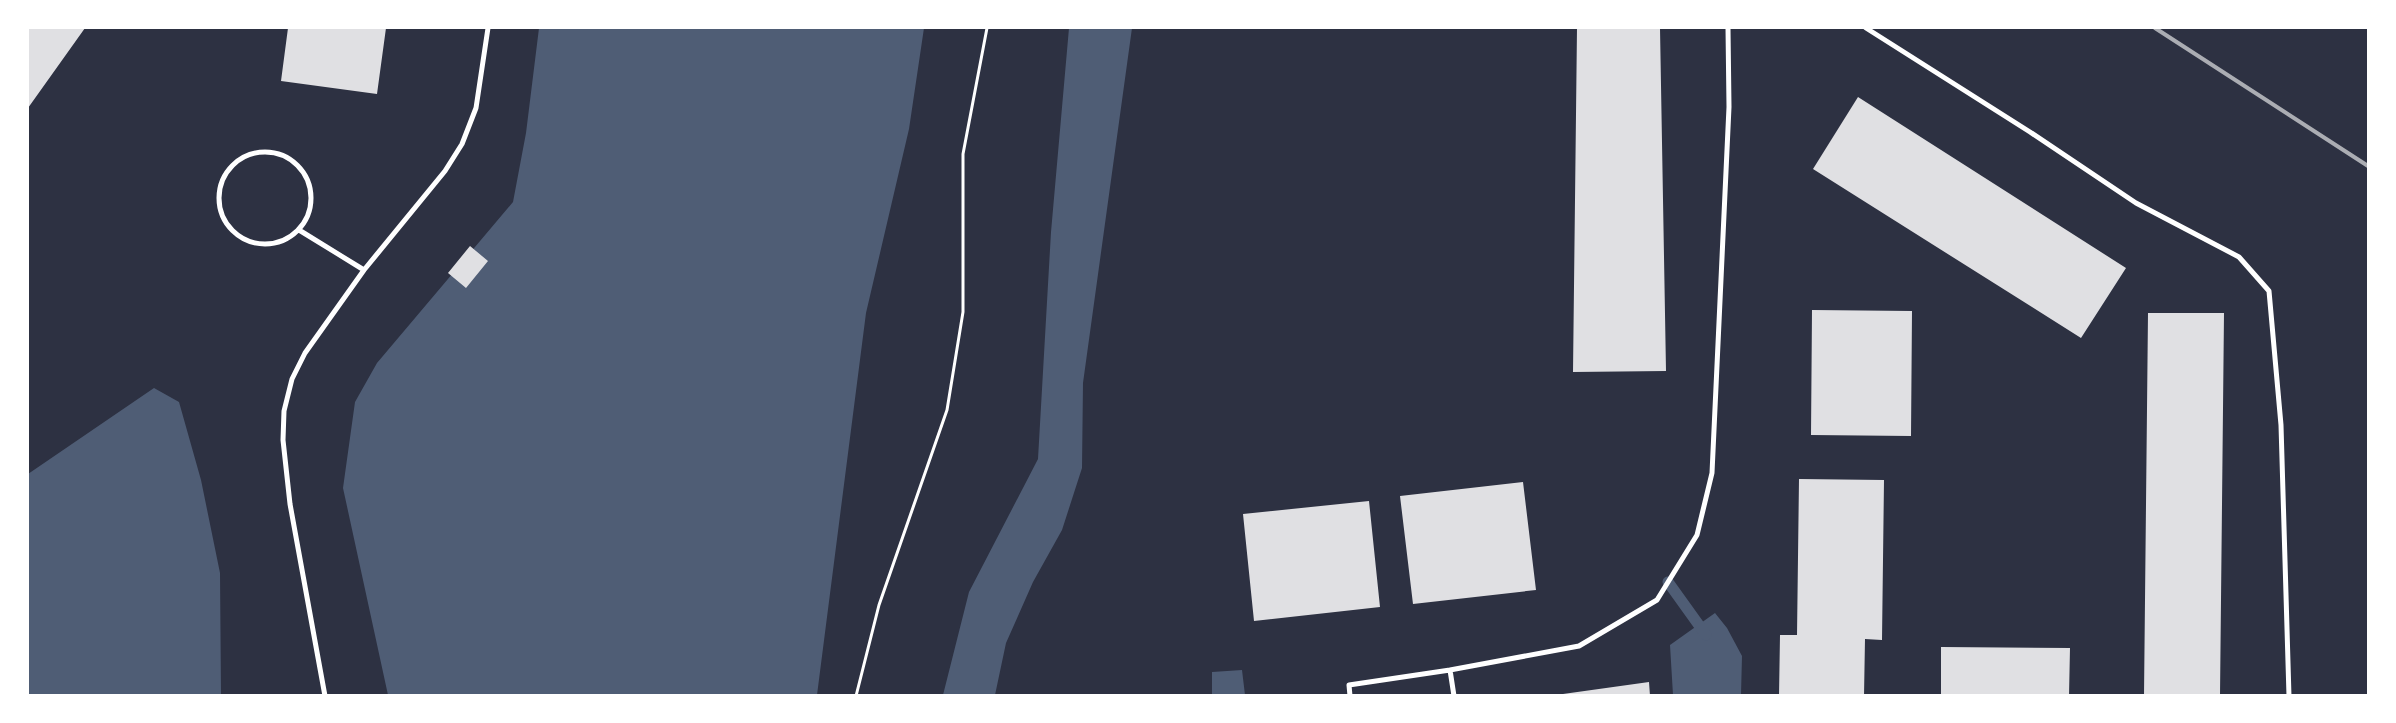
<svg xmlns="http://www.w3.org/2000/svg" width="2396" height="723" font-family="Georgia,serif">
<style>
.water{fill:#4f5d75}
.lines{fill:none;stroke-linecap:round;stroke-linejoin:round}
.stream{stroke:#4f5d75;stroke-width:11}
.building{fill:#e0e0e3}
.path{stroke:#fff;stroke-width:3}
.minor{stroke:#fff;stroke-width:5}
.rail{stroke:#abadb3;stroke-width:4}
</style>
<rect width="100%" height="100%" fill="#2d3142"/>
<path class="water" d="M539,28H924L909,129L866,313L817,695H388L343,488L355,402L377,363L513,202L526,133Z
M1069,28H1132L1083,383L1082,468L1062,530L1033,582L1006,643L995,695H943L969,592L1038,459L1051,232Z
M154,388L179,402L201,480L220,573L221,695H28V474Z
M1715,613L1727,628L1742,656L1741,695H1673L1670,645Z
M1242,670L1245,695H1212V672Z"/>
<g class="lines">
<path class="stream" d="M1668,582L1706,635"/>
</g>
<path class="building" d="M28,28H85L28,108Z
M288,28H386L377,94L281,81Z
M1577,28H1660L1666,371L1573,372Z
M1858,97L2126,268L2081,338L1813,169Z
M470,246L488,261L466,288L448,273Z
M1812,310L1912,311L1911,436L1811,435Z
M2148,313H2224L2220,696H2144Z
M1799,479L1884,480L1882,640L1865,639L1864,696H1779L1780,635H1797Z
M1523,482L1536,590L1413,604L1400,496Z
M1369,501L1380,607L1254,621L1243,514Z
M1941,647L2070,648L2069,696H1941Z
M1649,682L1650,696H1563V694Z"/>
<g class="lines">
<path class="path" d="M856,696L879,605L947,410L963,312V154L987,28"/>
<path class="minor" d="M1866,28L2030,132L2136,203L2239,257L2269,291L2281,425L2289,696
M219 198a46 46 0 1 1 92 0a46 46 0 1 1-92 0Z
M299,230L364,270
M325,696L290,504L283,440L284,411L292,379L305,353L364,270L445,171L462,144L476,108L488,28
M1350,696L1349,685L1450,670
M1454,696L1450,670L1579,646L1657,600L1697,535L1712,473L1729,107L1728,28"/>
<path class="rail" d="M2155,28L2368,166"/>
</g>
<rect width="2396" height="723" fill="none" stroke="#ffffff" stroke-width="58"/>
</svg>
